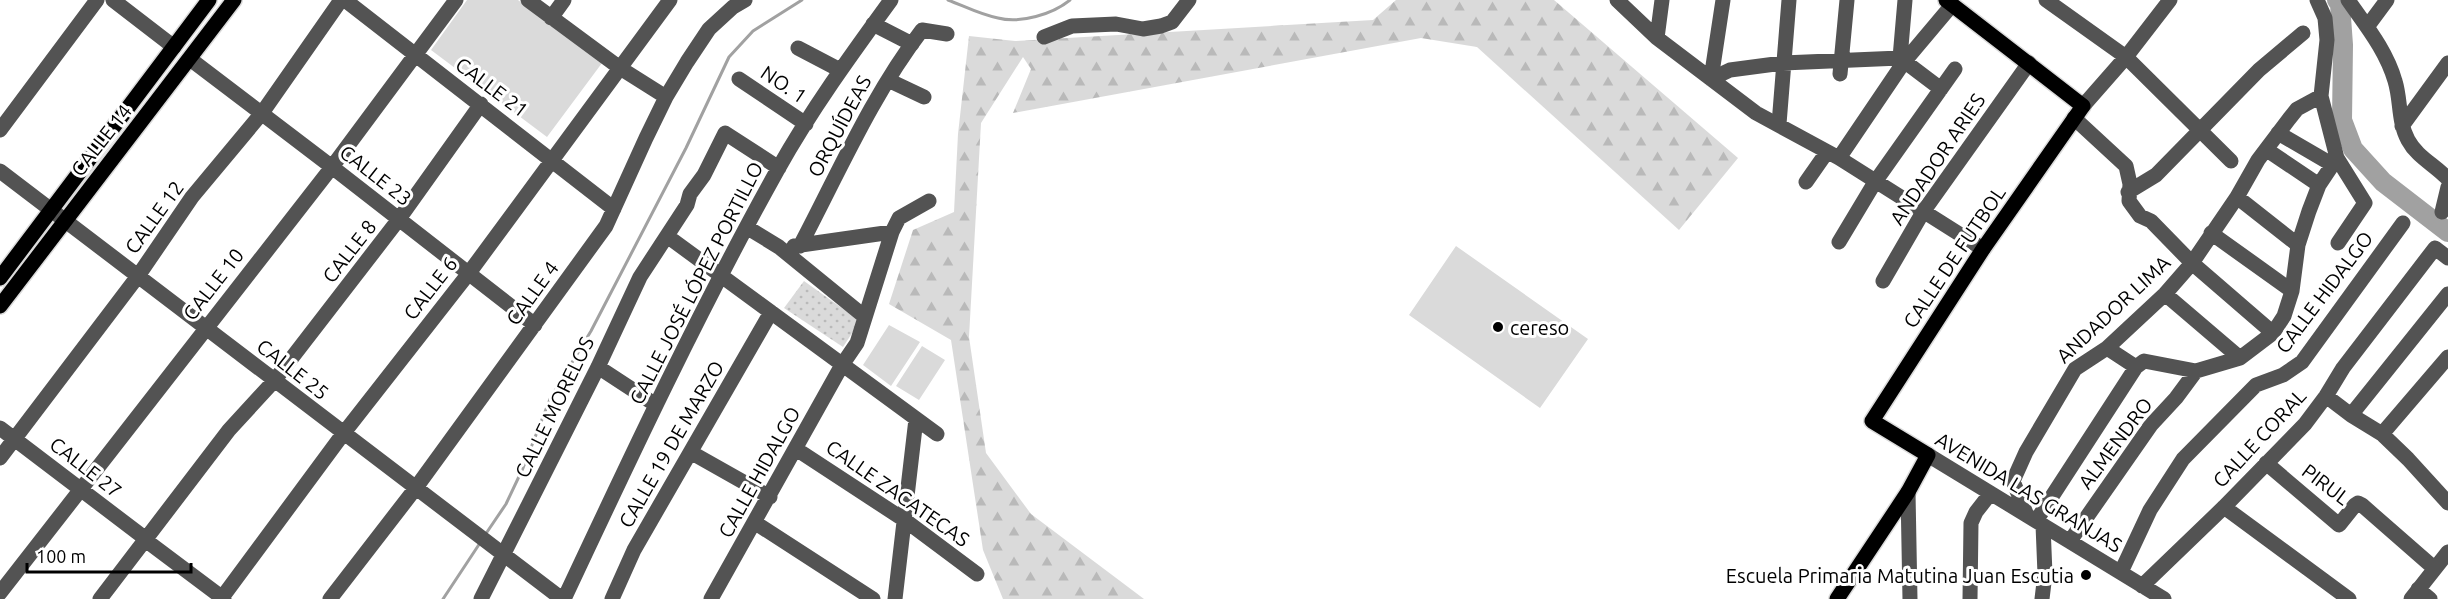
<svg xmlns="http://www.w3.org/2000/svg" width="2448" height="599" font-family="Ubuntu,sans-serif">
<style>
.grass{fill:#dadada}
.forest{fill:url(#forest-firs)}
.park{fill:url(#park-dots)}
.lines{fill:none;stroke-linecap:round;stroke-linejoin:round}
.stream{stroke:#a1a1a1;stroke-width:3}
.river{stroke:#a1a1a1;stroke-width:20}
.major-casing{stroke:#dbdbdb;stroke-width:18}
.minor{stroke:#535353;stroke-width:15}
.major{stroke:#000;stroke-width:15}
.poi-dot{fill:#000;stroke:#fff;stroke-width:2}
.labels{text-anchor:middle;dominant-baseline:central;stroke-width:6;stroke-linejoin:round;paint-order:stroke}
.street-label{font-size:20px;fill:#000;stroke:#fff}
.poi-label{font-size:20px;fill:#000;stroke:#fff;text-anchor:start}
</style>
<defs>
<pattern id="forest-firs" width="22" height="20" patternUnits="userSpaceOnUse" patternTransform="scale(1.5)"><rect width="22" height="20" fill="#dadada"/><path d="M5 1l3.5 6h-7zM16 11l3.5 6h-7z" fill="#b9b9b9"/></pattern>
<pattern id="park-dots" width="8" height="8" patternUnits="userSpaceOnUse" patternTransform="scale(1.5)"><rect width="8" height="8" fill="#dadada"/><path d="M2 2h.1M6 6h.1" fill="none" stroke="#b9b9b9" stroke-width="1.8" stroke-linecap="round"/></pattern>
</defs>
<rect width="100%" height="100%" fill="#fff"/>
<path class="grass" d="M467,0H518L602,63L547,137L431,50Z
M1456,246L1588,339L1540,408L1409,315Z
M889,325L920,342L891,386L863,365Z
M922,346L945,360L919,400L896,386Z"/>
<path class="forest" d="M1396,0H1554L1738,158L1679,230L1477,47L1421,38L1013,113L1031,69L1023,57L981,123L969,337L986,453L1031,514L1144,599H1003L983,550L951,340L889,304L913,230L954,212L958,134L969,36L1015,41L1373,20Z"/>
<path class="park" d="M804,281L860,321L843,347L784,308Z"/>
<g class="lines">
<path class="stream" d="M948,0C964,6 981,15 998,18C1020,24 1053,14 1070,0
M485,535L506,504L523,468L550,399L591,331L686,148L729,57L753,31L802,0
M443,599L480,543"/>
<path class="river" d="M2337,0L2340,4L2343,45L2342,120L2353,149L2383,182L2448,232"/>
<defs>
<path id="major" d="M0,278L209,0
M0,306L234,0
M1837,599L1908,492L1928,455L1872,421L1983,249L2083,106L1946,0"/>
</defs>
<use href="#major" class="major-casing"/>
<path class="minor" d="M113,0L174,47
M345,0L614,209
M528,0L620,68L666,97
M1617,0L1657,38L1756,113L1839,158L1983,249
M1905,0L1900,58L1941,89
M2046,0L2126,57L2231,161
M2317,0L2325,18L2327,40L2321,96L2337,158L2365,203L2338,243
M2348,0C2366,26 2386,50 2395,81C2401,100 2398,122 2408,140C2417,157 2435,165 2448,179
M551,18L564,0
M873,24L912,44
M2367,27L2387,0
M1044,37L1072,26L1116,24L1143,29L1161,26L1172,22L1189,0
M1657,38L1662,0
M798,48L840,70
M190,59L332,167L535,325
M1840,74L1847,0
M739,79L806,124
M1711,79L1730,70L1783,63L1900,58
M1711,79L1723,0
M888,80L924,97
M2083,106L2126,57L2170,0
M2074,118L2126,166L2130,184L2129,201L2140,216L2151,221L2192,263L2273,333
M1779,124L1789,0
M2402,126L2448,63
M0,130L97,0
M2278,133L2333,165
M2267,150L2319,185
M1839,158L1904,62L1952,5
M0,171L562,599
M1806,182L1827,152
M2128,192L2156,175L2259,70L2303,33
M2237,197L2298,245
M2442,212L2448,187
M748,228L779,247L865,317
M2211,233L2292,291
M667,236L937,434
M1839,242L1875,182L1955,69
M794,246L892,232
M800,246C838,174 872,95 922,30L947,34
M1883,281L1923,212L2029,63
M2165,294L2240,358
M2107,348L2136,367
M598,367L656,405
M2326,396L2351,415L2382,434L2408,459L2448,503
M2351,415L2448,294
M0,428L146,539
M2382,434L2448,357
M796,449L906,521L977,574
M692,453L770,497
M1928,455L2164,599
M0,458L138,276L192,197L262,113L341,0
M2266,463L2339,525L2355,505L2358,503L2362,505L2434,568
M1908,492L1910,599
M2224,507L2349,599
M2026,513L2013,481L2026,452L2075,369L2107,348L2165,294L2192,263L2237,197L2258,160L2289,119L2297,109L2321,96
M2036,521L2136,367L2144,361L2196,371L2240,358L2273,333L2284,316L2292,291L2298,245L2309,211L2319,185L2337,158
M754,522L873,599
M2070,541L2151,425L2176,398L2196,371
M152,545L224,599
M2121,572L2150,510L2183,459L2256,385L2283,375L2302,362L2403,223
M2142,586L2224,507L2305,424L2326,396L2343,368L2435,248L2448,258
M2418,589L2430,599
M0,593L332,167L456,0
M100,599L229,430L274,381L399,219L481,104
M221,599L343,434L469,273L670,0
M330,599L415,489L606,226L646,138L666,97L687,62L709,29L733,7L745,0
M481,599L598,367L640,277L687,205L690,194L704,175L725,133L779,168
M564,599C632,454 700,309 778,169C811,110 851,55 891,0
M612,599L634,550L771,312
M711,599L842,365L857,343L892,232L899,218L929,201
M895,599L916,419
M1970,599L1971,523L1976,512L1990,494
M2042,599L2045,574L2043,525
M2411,599L2448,552"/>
<use href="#major" class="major"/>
</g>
<g class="poi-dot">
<circle cx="1498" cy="327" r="6"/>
<circle cx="2086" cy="575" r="6"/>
</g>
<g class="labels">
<g class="street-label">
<text transform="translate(784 84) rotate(34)">NO. 1</text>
<text transform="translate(492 87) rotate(37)">CALLE 21</text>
<text transform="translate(839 126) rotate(-62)">ORQUÍDEAS</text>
<text transform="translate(101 140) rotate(-52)">CALLE 14</text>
<text transform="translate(1937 159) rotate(-56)">ANDADOR ARIES</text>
<text transform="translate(376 175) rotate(38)">CALLE 23</text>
<text transform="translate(154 217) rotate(-54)">CALLE 12</text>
<text transform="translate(349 251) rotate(-52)">CALLE 8</text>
<text transform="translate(1954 257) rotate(-56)">CALLE DE FUTBOL</text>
<text transform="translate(696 283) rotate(-63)">CALLE JOSÉ LÓPEZ PORTILLO</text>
<text transform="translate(213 284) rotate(-52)">CALLE 10</text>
<text transform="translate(430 288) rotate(-52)">CALLE 6</text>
<text transform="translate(2324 292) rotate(-53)">CALLE HIDALGO</text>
<text transform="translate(532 293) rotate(-54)">CALLE 4</text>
<text transform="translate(2113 309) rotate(-43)">ANDADOR LIMA</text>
<text transform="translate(293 369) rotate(38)">CALLE 25</text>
<text transform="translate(554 407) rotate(-64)">CALLE MORELOS</text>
<text transform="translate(2259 438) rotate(-47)">CALLE CORAL</text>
<text transform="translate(2115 443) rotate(-53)">ALMENDRO</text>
<text transform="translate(671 444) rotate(-60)">CALLE 19 DE MARZO</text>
<text transform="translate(86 467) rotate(38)">CALLE 27</text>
<text transform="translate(759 472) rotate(-61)">CALLE HIDALGO</text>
<text transform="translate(2326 484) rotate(37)">PIRUL</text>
<text transform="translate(2029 492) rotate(31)">AVENIDA LAS GRANJAS</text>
<text transform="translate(898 493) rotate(35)">CALLE ZACATECAS</text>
</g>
<g class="poi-label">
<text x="1510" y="327">cereso</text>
<text x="2074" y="575" text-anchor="end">Escuela Primaria Matutina Juan Escutia</text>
</g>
</g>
<path d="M27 563v9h164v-9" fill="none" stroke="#000000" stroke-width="3"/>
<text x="36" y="563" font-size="18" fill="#000000" stroke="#ffffff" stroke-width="4.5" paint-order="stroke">100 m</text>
</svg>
